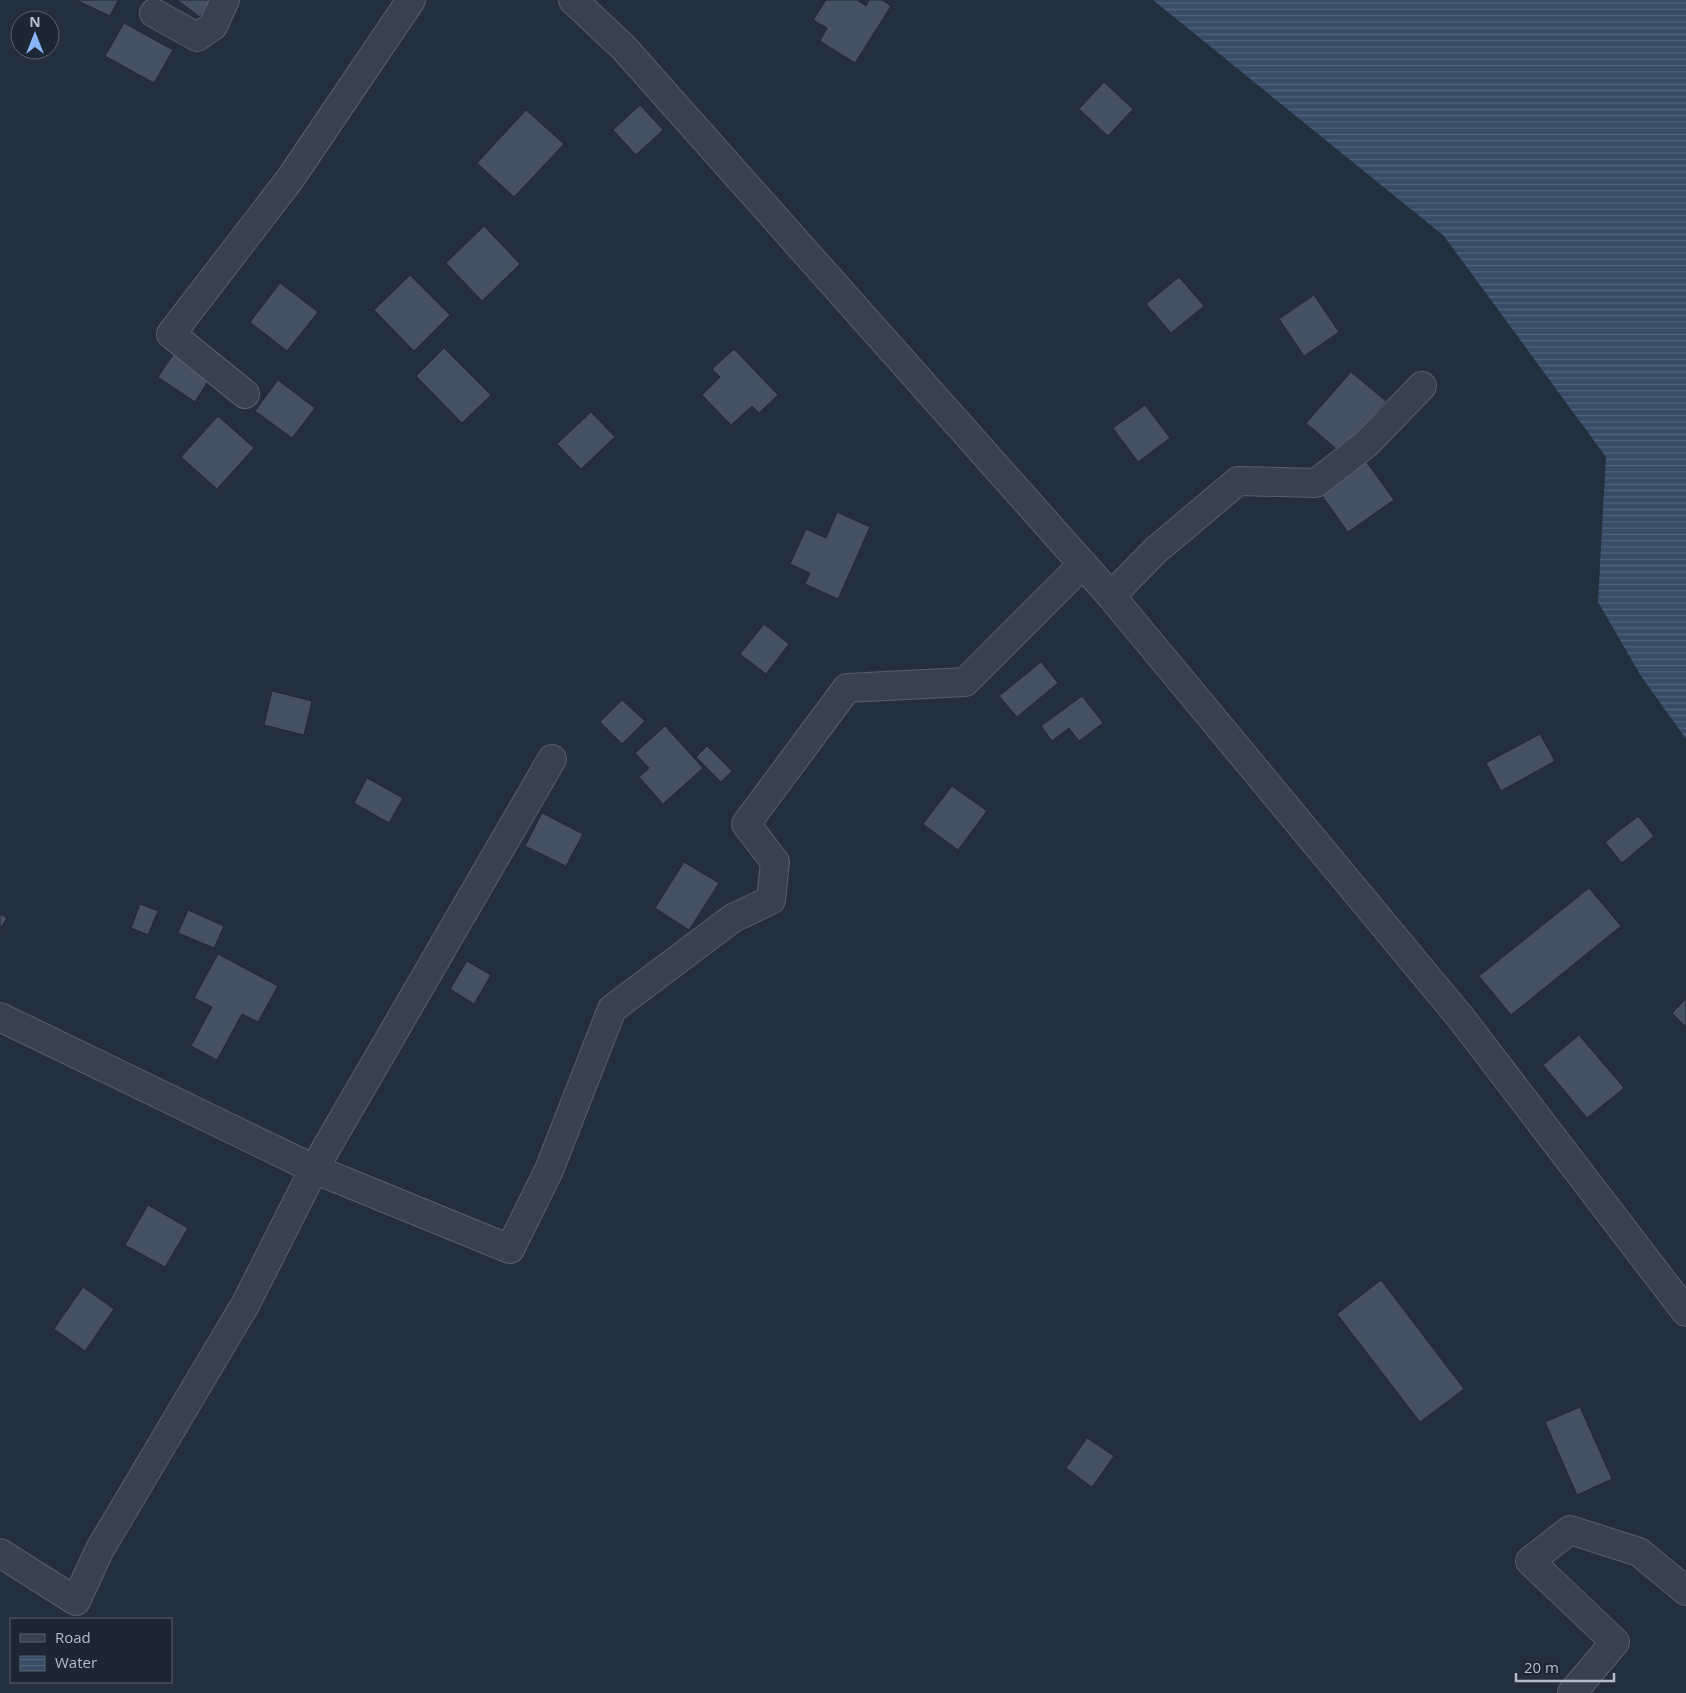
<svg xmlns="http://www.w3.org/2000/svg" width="1686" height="1693" font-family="'Open Sans',sans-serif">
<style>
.water{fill:url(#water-rules)}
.building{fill:#455162;stroke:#1f2835}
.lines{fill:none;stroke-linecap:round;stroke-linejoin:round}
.minor-casing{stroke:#565f6c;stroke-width:30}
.minor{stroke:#38414e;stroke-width:28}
</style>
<defs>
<pattern id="water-rules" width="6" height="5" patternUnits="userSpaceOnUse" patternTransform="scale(1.25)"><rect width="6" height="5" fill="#394c67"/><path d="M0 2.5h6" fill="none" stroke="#53647b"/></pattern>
</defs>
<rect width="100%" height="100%" fill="#242f3e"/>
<path class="water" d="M1153,0H1686V739L1641,676L1598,602L1606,457L1444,236Z"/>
<path class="building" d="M76,0H118L110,16Z
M177,0H213L200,17Z
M826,0H857L866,6L869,0H882L891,6L855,63L820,41L827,28L813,20Z
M124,23L173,50L154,83L105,56Z
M1104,82L1133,109L1108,136L1079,109Z
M640,105L663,130L636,155L613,130Z
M526,110L564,144L514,197L477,163Z
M484,226L520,264L482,301L446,263Z
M410,275L450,315L414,351L374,310Z
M1179,277L1204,306L1171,333L1146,304Z
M280,283L318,312L287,351L250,322Z
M1314,295L1339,332L1304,356L1279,319Z
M444,348L491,395L462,423L416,376Z
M177,349L213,373L195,402L158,377Z
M734,349L778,395L759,413L752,406L731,425L702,395L720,377L712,369Z
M1351,372L1386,401L1341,453L1306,423Z
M278,380L315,408L292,438L255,411Z
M1145,405L1170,438L1138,462L1113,428Z
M591,412L615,437L581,469L557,444Z
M218,416L254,448L217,489L181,457Z
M1366,461L1394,500L1348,532L1320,493Z
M837,512L870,527L838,599L805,584L810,573L790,564L806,529L826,538Z
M764,624L789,644L766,674L740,654Z
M1041,662L1058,683L1017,717L999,696Z
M272,691L312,701L304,735L264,725Z
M1082,696L1103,723L1079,741L1069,728L1052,741L1041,726Z
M622,700L645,721L622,744L600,722Z
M665,726L703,768L663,804L639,777L649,768L635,753Z
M1540,734L1555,761L1501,791L1486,763Z
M707,746L732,771L721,782L696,757Z
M367,778L403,798L389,823L354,803Z
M952,786L987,811L958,850L923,824Z
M542,813L583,834L566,866L525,846Z
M1638,816L1654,836L1622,863L1605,842Z
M684,862L719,883L689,930L655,908Z
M1589,888L1621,926L1511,1015L1479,976Z
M140,904L158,911L148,935L131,928Z
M188,910L224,926L214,948L178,933Z
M0,914L7,918L0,929Z
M218,954L278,986L258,1022L242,1014L217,1060L191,1046L212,1007L194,998Z
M467,961L491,975L474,1004L450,989Z
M1686,999V1027L1672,1013Z
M1579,1035L1624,1088L1587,1118L1543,1065Z
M148,1205L188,1228L165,1267L125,1245Z
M1381,1280L1464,1389L1420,1422L1337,1314Z
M83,1287L114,1309L85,1351L54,1329Z
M1580,1407L1612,1479L1577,1495L1545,1422Z
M1087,1438L1114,1456L1092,1487L1066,1468Z"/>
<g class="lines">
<defs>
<path id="minor" d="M573,0L624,48L1111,596L1461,1018L1686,1312
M154,13L197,37L213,26L225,0
M245,394L171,334L290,179L411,0
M1111,596L1156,550L1238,481L1316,483L1366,444L1422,386
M0,1017L314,1169L510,1249L549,1170L612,1009L733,918L771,900L775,862L746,824L847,688L965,682L1083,564
M0,1553L76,1601L100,1549L245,1305L314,1169L552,759
M1572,1693L1615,1642L1530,1561L1570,1530L1639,1552L1686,1591"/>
</defs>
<use href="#minor" class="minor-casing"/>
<use href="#minor" class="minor"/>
</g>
<rect x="10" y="1618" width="162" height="65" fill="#1d2633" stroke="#59626f"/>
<rect x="20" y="1634" width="25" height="8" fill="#38414e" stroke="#59626f"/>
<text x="55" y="1643" font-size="15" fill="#b4bcc9">Road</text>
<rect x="20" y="1656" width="25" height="15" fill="url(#water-rules)" stroke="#59626f"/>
<text x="55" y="1668" font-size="15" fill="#b4bcc9">Water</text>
<g transform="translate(35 35)"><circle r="24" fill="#1d2633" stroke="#59626f"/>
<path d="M0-4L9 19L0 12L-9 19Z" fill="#8ab4f8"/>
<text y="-8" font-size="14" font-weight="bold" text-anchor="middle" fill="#b4bcc9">N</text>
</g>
<path d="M1516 1673v8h98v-8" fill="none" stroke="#b4bcc9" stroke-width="2.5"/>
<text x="1524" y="1673" font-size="15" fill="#b4bcc9" stroke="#1d2633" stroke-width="4" paint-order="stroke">20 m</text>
</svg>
